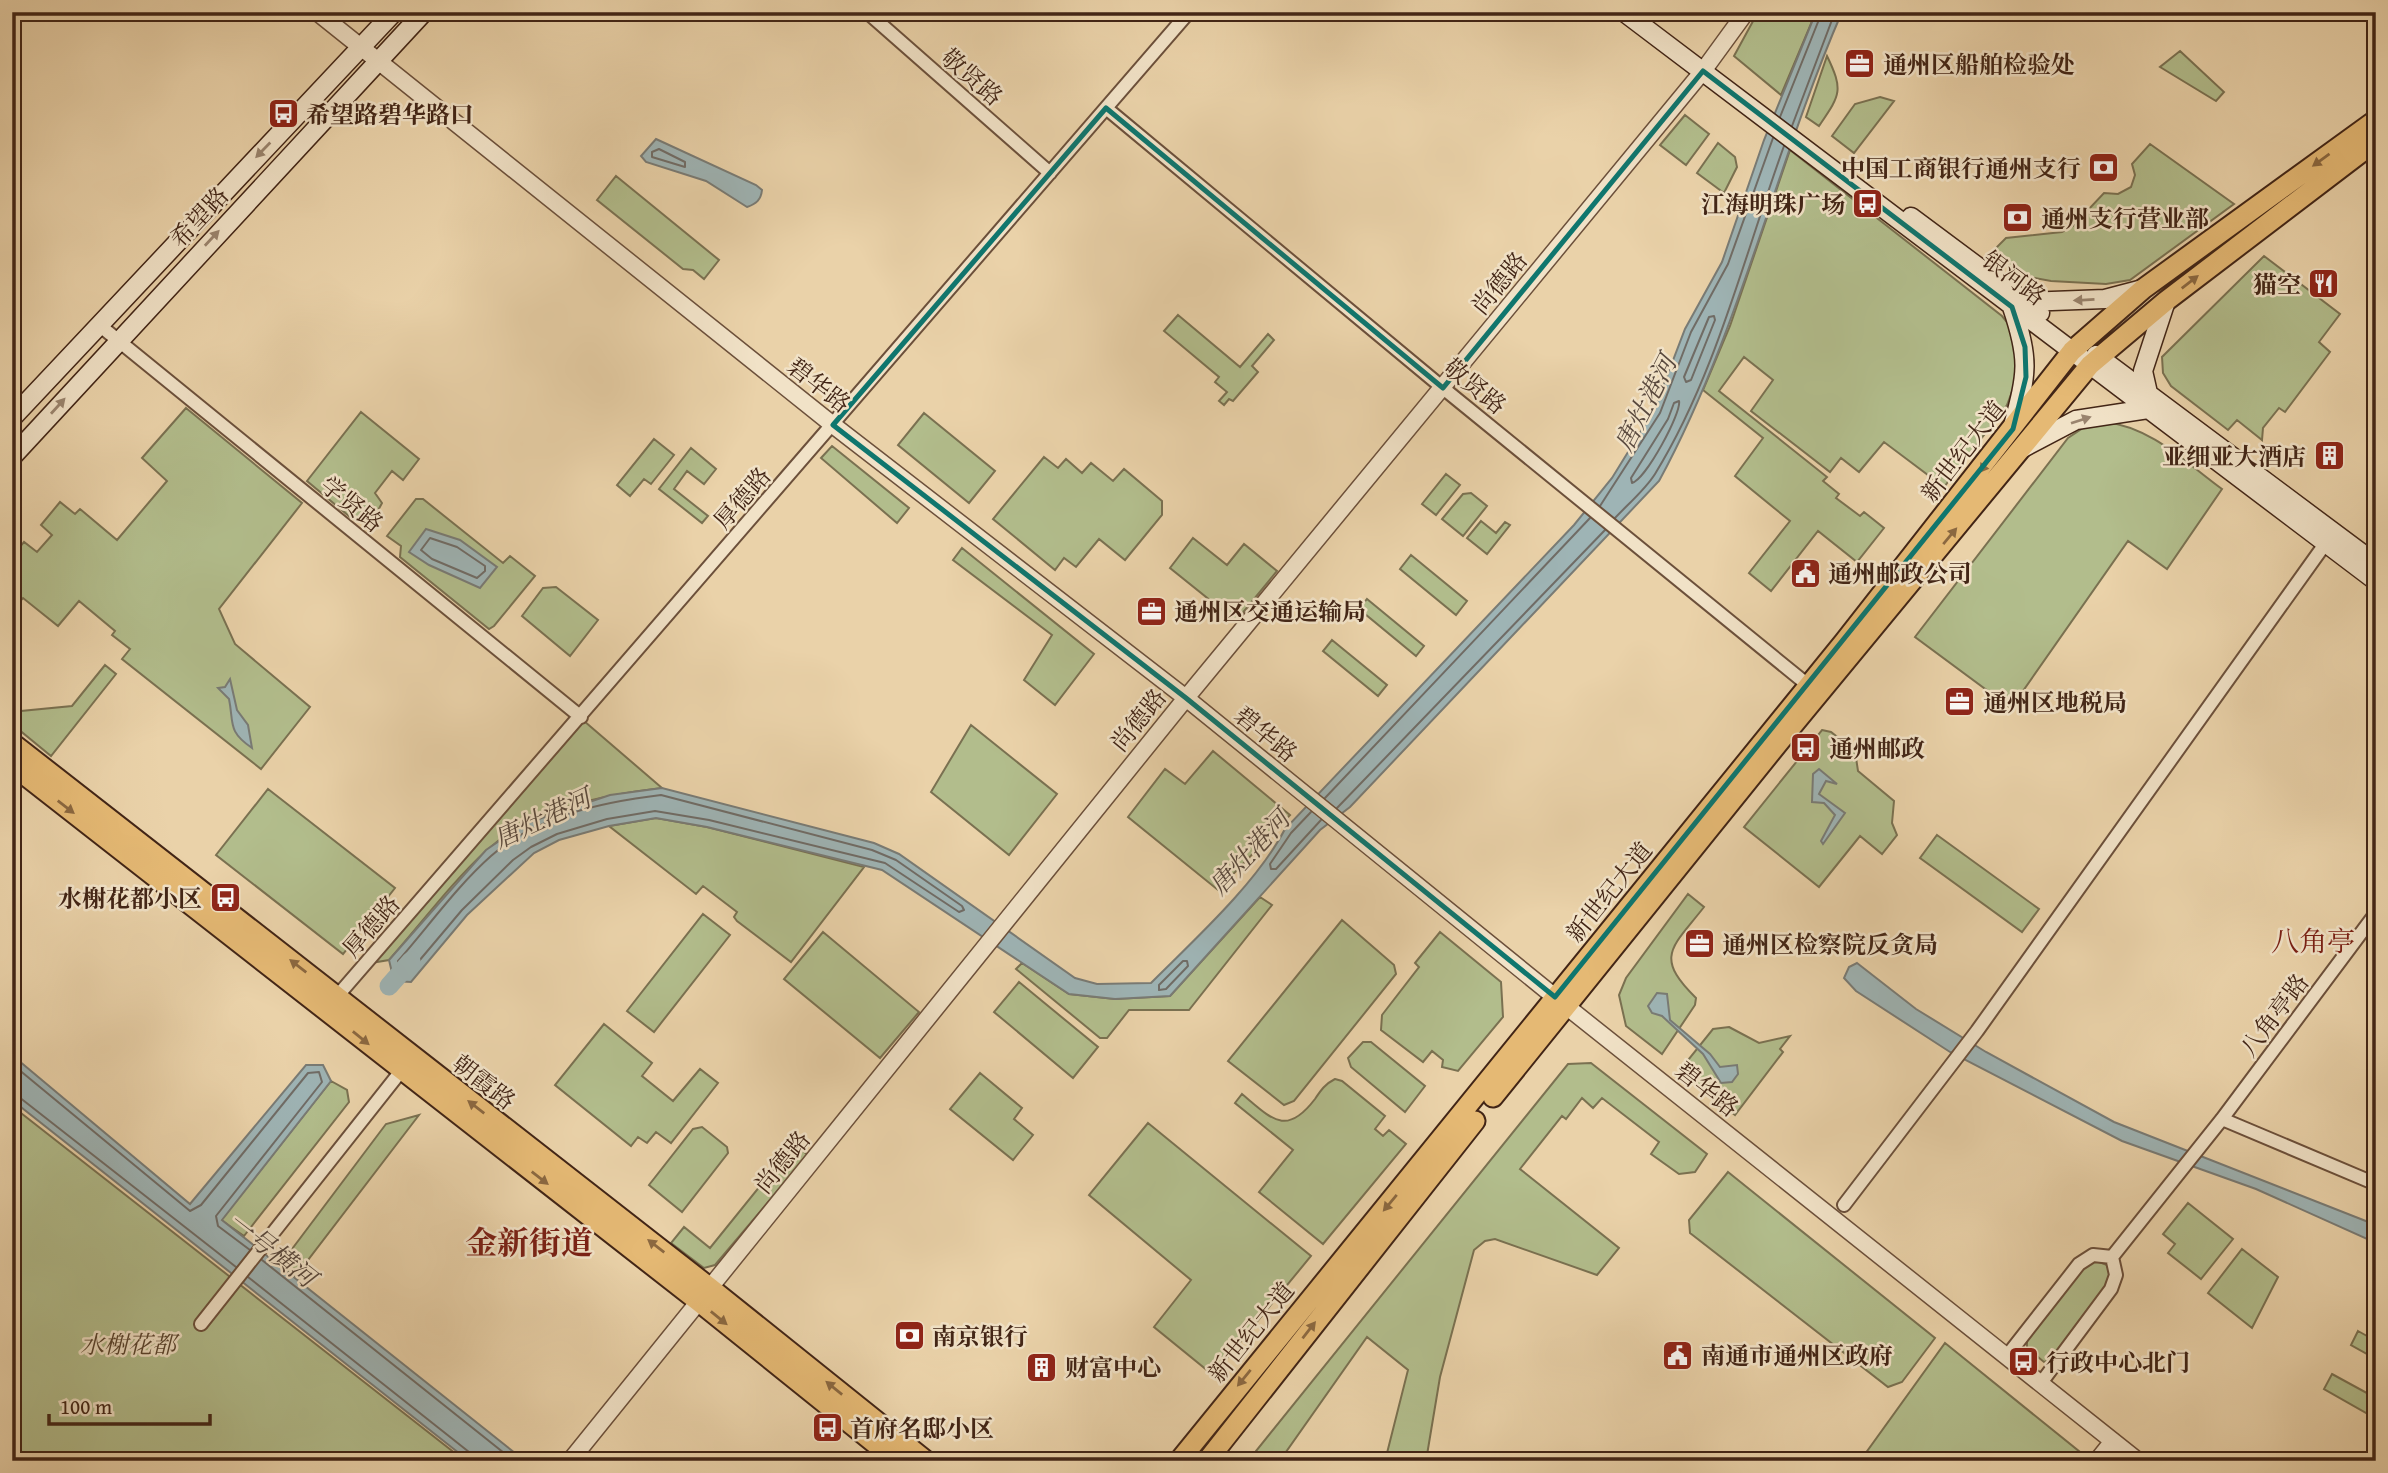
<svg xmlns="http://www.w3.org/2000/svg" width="2388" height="1473" font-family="'Gentium Book Plus','Noto Serif SC',serif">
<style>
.green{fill:#b2bd8c;stroke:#7a7151;stroke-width:2}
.water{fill:#9eb4b5;stroke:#797b75;stroke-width:2}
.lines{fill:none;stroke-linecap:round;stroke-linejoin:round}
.shore{stroke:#706c66;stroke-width:2}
.river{stroke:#9eb4b5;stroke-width:19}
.minor-casing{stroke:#6c503b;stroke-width:16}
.tertiary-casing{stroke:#6c503b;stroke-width:19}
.secondary-casing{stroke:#422516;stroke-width:21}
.primary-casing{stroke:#422516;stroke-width:23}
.minor{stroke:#f1e2c7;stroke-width:12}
.tertiary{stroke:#f1e2c7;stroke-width:16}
.secondary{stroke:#f1e2c7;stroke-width:18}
.primary{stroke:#e5b974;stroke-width:19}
.oneway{fill:#9a846e}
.oneway2{fill:#8b6840}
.marked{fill:none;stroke:#0f766e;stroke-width:5;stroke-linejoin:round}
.labels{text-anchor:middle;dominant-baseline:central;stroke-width:5;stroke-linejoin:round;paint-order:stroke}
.poi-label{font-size:24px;font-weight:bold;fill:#422516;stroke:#f1e2c7;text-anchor:start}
.street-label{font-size:24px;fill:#422516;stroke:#f1e2c7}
.park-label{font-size:24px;font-style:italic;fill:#58432e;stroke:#f1e2c7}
.water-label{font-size:26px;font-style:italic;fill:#59493e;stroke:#f1e2c7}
.quarter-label{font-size:28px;fill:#7a1f14;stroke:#f1e2c7}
.district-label{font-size:32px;font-weight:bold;fill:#7a1f14;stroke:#f1e2c7}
</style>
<rect width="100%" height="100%" fill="#ead2a9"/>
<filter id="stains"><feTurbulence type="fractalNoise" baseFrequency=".00286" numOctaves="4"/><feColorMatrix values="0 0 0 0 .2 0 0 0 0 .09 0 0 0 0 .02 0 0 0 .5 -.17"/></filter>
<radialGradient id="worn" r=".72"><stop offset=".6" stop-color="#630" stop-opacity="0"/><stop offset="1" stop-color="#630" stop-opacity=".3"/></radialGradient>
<path class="green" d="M1758,12H1816L1781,95L1734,56Z
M2180,51L2224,92L2216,101L2160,67Z
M1827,56C1844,91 1840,95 1819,126L1806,117Z
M1880,97L1894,101L1854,153L1832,136L1855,104Z
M1685,115L1709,134L1686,165L1660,145Z
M1718,143L1735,157L1737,167L1724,193L1697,173Z
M2150,144L2234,204L2130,280L2106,284L2051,281L2023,276L1990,254L2006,238L2062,232L2073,226L2104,193L2118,194L2131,187L2135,175L2132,164Z
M1790,150L2002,316L2011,327L2015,338L2017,378L2007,405L1944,487L1884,442L1859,472L1841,458L1830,472L1751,411L1773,380L1744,357L1719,391L1827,477L1823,481L1839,494L1836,498L1860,516L1864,512L1884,528L1857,562L1818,531L1771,591L1749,573L1790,521L1735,476L1763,438L1703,390L1730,326Z
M616,176L719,260L704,279L693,270L683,269L597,200Z
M2264,256L2340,314L2319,342L2330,352L2285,412L2279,408L2263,428L2262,440L2237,420L2228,430L2171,386L2163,373L2162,357Z
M1178,315L1240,367L1268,334L1274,340L1252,366L1258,372L1233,401L1229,399L1224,405L1219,401L1227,392L1215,382L1219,377L1164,331Z
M186,408L302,503L219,609L235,644L310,707L261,769L122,659L130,649L112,635L115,631L79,601L58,626L23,598L12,610V557L24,542L37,552L52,535L41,525L60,502L75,514L80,509L117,540L167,481L142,458Z
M361,412L419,459L403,480L392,471L375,493L382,503L374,518L350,517L307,481Z
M924,413L995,471L969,503L898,445Z
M2105,422C2151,427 2185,462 2222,489L2167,569L2128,541L2011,708L1915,637L2068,438L2083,428Z
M654,439L674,455L651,484L644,479L630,496L617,485Z
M832,446L909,508L897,523L821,458Z
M691,448L716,469L704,484L687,471L674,489L708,516L702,523L659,489Z
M1044,457L1058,468L1066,459L1082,473L1091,463L1113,481L1124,469L1162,501V515L1125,560L1099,539L1076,567L1064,558L1055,570L993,519Z
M1446,474L1460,485L1436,515L1422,504Z
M1471,493L1487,506L1463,536L1442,519L1463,494Z
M416,499H423L503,563L510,556L535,576L494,626L489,629L400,557L401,546L387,536Z
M1481,521L1496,533L1505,522L1510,525L1487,554L1467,538Z
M1193,538L1227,565L1244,544L1277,571L1236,621L1170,568Z
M962,548L1094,654L1055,705L1024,680L1052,635L953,560Z
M1411,555L1467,601L1456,615L1400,569Z
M556,587L598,620L570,656L522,616L543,588Z
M1367,599L1424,646L1416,656L1359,609Z
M1332,640L1387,685L1378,696L1323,651Z
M105,665L116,674L51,756L12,724L21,711L72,706Z
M584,721L662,788C602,795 532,809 486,851C451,883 421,924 389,960L371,963Z
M971,725L1057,794L1009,855L931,792Z
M1822,730L1831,732L1855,751L1858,771L1894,801L1892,823L1897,835L1882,854L1860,836L1819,887L1744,827Z
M1213,751L1290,815L1218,890L1128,817L1165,769L1185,784Z
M268,789L395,888L343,954L216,855Z
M656,818L707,827L864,867L791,962L737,921L734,917L737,912L703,886L696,894L609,826Z
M1937,835L2039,909L2022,932L1920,858Z
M1688,894L1704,907C1673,947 1653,956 1696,998L1695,1005L1662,1054L1626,1026L1619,995L1626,978Z
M1260,897L1272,905L1189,1010H1129L1107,1038H1100L1016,969L1022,963L1069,994L1115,999L1170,996Z
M703,914L730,935L654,1032L627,1011Z
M1342,920L1394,965L1396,974L1294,1101L1284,1105L1228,1061Z
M823,932L919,1012L880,1058L784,979Z
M1440,932L1501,982L1503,1017L1458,1071L1442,1067L1443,1060L1432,1051L1423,1062L1381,1030L1382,1015L1419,967L1415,963Z
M1019,982L1098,1047L1073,1078L994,1012Z
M604,1024L652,1063L642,1076L673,1101L700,1069L718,1083L671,1143L656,1132L647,1143L638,1137L631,1146L555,1085Z
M1729,1027L1759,1043L1790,1036L1780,1049L1783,1052L1735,1115L1680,1070L1713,1029Z
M1363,1042H1371L1425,1086L1405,1112L1351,1067L1348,1058Z
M1591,1063L1707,1154L1695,1172L1679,1174L1651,1154L1659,1142L1602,1098L1593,1108L1582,1098L1566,1119L1562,1116L1520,1169L1619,1248L1597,1275L1495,1239L1485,1241L1474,1250L1440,1377L1426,1461H1385L1408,1370L1367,1337L1286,1452L1288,1461H1258L1256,1451L1568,1064Z
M980,1073L1022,1108L1014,1119L1033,1135L1013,1160L950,1109Z
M1335,1079L1342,1081L1385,1116L1375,1129L1383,1136L1389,1130L1406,1144L1323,1244L1259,1192L1293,1150L1235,1103L1242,1094C1272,1119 1286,1137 1315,1099C1321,1090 1325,1084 1335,1079Z
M331,1081L347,1090L349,1102L244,1236L221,1220Z
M12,1106L465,1461H12Z
M419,1115L295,1277L280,1265L386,1124Z
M1148,1123L1311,1256L1213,1375L1154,1327L1191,1280L1089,1195Z
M702,1127L727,1147L728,1153L682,1212L649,1185L693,1129Z
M794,1144L808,1155L715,1265L704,1268L671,1243L684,1227L710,1248Z
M1728,1172L1935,1338L1902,1382L1888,1387L1690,1233L1689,1220Z
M2188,1203L2233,1239L2201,1279L2168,1253L2175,1244L2163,1234Z
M2242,1249L2278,1277L2252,1328L2208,1293Z
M2094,1260L2107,1265L2112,1280L2054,1359L2044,1362L2027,1348V1338L2083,1264Z
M2358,1331L2376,1341V1359L2351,1345Z
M1945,1343L2080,1452L2073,1461H1860Z
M2332,1374L2376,1398L2368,1414L2324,1389Z"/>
<path class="water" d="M1816,12H1842C1775,166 1740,332 1659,481L1350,807L1320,830L1170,996L1115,999L1069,994L882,870L707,827L656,818L609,826L559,840L534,853L467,915L411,982L394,981L389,960L486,850L524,824L610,795L662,788L874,843L899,854L1075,978L1097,984L1151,983C1194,940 1257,883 1285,829L1574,525L1612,478L1654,410L1685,329L1722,262L1764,140Z
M656,139L756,185L762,190C761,200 756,204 747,207L706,181L646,162L641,156Z
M426,529L460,540L497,567L480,588L429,565L409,552Z
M230,679L237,710L248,725L252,748C227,731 234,723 229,699L218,688L225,687Z
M1819,769L1837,784L1826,781L1819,794L1845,813L1823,844L1821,841L1835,815L1824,803L1812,802L1813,774Z
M1857,963L1916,1009L1986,1052L2114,1122L2376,1225V1243L2256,1189L2122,1141L1950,1052L1856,991L1844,978L1849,967Z
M1657,993L1667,994L1670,1020L1710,1054L1720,1067L1737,1065L1738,1074L1732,1082L1721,1083L1703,1054L1662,1016L1652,1013L1648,1006Z
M12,1055L190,1204L306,1065H323L331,1081L222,1220L525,1461H469L12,1100Z"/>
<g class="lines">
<path class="shore" d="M1780,117L1822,12
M1792,126L1835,12
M659,149L685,162V167L652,157V152Z
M1714,316L1715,320L1691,380L1686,382L1684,377L1709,317Z
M1679,401C1682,412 1646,479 1632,483L1631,478L1668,419L1674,403Z
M1600,506L1660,413L1691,332L1728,264L1773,138
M1615,518C1628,504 1645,490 1655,474C1716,375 1744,256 1784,146
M430,538L457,547L485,566V571L477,578L432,559L421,550Z
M661,795L872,850L896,860L962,906L964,910L959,912L885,863L709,820L655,811L607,819L557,834L531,847L513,860L462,910L408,974L400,973L398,961C428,927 457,886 491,856C536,816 603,802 661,795Z
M1325,798L1590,518
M1337,808L1605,530
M1311,812L1291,833L1270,864L1271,869H1276L1321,820
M1183,961H1187L1188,966L1166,989L1159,990V985Z
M12,1064L190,1211L201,1205L308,1073L319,1072L322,1082L216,1216L218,1226L250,1250
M12,1095L19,1097L236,1267
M262,1260L514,1461
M248,1277L469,1452L472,1461"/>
<path class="river" d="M389,986L411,961"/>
<defs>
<path id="minor" d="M867,12L1050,173
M1106,108L1443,388L1814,690
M98,324L581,717
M333,1001L1189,12
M2222,1119L2376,1184
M1844,1205L1977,1031L2325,544
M2112,1257L2222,1119L2376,913
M201,1324L405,1066
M2007,1356L2079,1264L2093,1255L2112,1257
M2041,1383L2111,1289L2116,1275L2112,1257"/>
<path id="tertiary" d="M317,12L833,425L1186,698L1566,1006L2138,1461
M570,1461L1186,698L1703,71L1746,12
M2097,1461L2113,1441"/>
<path id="secondary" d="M1624,12L2376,581
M1911,217L2040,313
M2025,302L2105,299L2143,289
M2012,307C2030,360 2027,373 2013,426
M2096,355L2376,564
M2148,393L2143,371L2166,301
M12,418L394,12
M2021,449L2076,420L2148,409
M12,457L424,12"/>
<path id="primary" d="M12,743L709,1287L926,1461
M12,765L698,1301L897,1461
M1493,1097L1788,731L2090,365L2166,301L2376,141
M1179,1461L1844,642L2072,351L2143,289L2376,120
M1207,1461L1475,1121"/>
</defs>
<use href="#minor" class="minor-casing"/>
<use href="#tertiary" class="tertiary-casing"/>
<use href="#secondary" class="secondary-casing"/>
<use href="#primary" class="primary-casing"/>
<use href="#minor" class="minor"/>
<use href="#tertiary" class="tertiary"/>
<use href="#secondary" class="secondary"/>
<use href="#primary" class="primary"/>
</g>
<defs><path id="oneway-solid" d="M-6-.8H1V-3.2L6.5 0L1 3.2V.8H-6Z" transform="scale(1.75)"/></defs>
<g class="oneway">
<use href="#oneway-solid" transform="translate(263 150) rotate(134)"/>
<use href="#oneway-solid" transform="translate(212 238) rotate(-47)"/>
<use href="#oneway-solid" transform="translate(2084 300) rotate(177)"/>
<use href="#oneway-solid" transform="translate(58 406) rotate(-48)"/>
<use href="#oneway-solid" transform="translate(2081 420) rotate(-18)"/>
</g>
<g class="oneway2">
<use href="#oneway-solid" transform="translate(2321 160) rotate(144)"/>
<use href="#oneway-solid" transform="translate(2190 282) rotate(-38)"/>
<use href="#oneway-solid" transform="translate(1986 464) rotate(127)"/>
<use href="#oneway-solid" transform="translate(1950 536) rotate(-50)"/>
<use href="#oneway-solid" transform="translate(66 807) rotate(38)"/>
<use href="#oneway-solid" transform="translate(298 966) rotate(-142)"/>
<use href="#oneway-solid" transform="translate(361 1038) rotate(39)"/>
<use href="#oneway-solid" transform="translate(476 1107) rotate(-142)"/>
<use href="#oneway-solid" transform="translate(540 1178) rotate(38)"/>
<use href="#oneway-solid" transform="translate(1390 1203) rotate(130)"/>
<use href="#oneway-solid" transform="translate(656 1246) rotate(-142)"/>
<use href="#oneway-solid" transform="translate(719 1318) rotate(39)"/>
<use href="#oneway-solid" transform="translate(1309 1330) rotate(-52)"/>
<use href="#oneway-solid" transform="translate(1244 1378) rotate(129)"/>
<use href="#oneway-solid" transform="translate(834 1388) rotate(-141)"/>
</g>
<path class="marked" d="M1703,71L2012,307L2025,347L2026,377L2013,429L1555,997L1186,698L833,425L1106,108L1443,388Z"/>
<defs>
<symbol id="office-square" viewBox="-11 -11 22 22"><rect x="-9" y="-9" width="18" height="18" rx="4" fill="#8f2418" stroke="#f1e2c7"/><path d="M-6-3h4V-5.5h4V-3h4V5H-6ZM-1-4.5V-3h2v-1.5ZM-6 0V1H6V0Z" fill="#fff"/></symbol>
<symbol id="bus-square" viewBox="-11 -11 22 22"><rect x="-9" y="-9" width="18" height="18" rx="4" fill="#8f2418" stroke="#f1e2c7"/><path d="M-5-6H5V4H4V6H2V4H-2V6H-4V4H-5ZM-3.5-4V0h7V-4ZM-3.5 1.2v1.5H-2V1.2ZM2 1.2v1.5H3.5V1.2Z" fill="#fff"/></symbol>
<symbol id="bank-square" viewBox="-11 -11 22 22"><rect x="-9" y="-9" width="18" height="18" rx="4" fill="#8f2418" stroke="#f1e2c7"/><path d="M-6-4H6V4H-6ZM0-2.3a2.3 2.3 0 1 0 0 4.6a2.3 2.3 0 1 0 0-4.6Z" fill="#fff"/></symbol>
<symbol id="restaurant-square" viewBox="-11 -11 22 22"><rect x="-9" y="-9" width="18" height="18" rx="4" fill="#8f2418" stroke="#f1e2c7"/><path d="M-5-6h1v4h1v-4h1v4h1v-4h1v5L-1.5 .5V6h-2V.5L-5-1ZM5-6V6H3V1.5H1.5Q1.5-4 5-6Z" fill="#fff"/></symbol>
<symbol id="building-square" viewBox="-11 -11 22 22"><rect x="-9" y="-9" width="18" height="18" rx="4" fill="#8f2418" stroke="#f1e2c7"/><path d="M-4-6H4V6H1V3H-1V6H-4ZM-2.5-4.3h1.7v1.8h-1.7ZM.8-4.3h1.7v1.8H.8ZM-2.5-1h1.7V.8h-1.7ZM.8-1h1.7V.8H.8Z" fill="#fff"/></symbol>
<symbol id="civic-square" viewBox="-11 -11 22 22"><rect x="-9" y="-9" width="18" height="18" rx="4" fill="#8f2418" stroke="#f1e2c7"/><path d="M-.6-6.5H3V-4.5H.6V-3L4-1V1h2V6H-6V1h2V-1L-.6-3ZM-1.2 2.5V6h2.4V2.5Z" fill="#fff"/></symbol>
</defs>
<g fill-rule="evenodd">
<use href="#office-square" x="1842" y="46" width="35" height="35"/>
<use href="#bus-square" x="266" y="96" width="35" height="35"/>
<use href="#bank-square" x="2086" y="150" width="35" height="35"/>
<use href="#bus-square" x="1850" y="186" width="35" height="35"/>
<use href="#bank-square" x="2000" y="200" width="35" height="35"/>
<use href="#restaurant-square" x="2306" y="266" width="35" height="35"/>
<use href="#building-square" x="2312" y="438" width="35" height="35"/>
<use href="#civic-square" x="1788" y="556" width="35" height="35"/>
<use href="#office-square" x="1134" y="594" width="35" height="35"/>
<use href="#office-square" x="1942" y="684" width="35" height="35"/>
<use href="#bus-square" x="1788" y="730" width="35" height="35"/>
<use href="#bus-square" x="208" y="880" width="35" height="35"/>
<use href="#office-square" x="1682" y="926" width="35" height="35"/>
<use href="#bank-square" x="892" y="1318" width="35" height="35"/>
<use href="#civic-square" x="1660" y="1338" width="35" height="35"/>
<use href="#bus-square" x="2006" y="1344" width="35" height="35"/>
<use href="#building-square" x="1024" y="1350" width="35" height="35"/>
<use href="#bus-square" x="810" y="1410" width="35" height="35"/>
</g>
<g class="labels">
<g class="poi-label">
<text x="1883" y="64">通州区船舶检验处</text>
<text x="306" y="114">希望路碧华路口</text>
<text x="2081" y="168" text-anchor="end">中国工商银行通州支行</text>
<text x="1845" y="204" text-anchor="end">江海明珠广场</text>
<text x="2041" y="218">通州支行营业部</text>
<text x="2301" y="284" text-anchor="end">猫空</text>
<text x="2306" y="456" text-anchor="end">亚细亚大酒店</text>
<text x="1828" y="573">通州邮政公司</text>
<text x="1174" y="611">通州区交通运输局</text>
<text x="1983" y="702">通州区地税局</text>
<text x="1829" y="748">通州邮政</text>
<text x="202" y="898" text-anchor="end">水榭花都小区</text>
<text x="1722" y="944">通州区检察院反贪局</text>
<text x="932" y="1336">南京银行</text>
<text x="1701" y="1355">南通市通州区政府</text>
<text x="2046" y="1362">行政中心北门</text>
<text x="1065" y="1367">财富中心</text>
<text x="850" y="1428">首府名邸小区</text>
</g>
<g class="street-label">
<text transform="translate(972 77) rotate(41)">敬贤路</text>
<text transform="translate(199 217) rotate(-47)">希望路</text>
<text transform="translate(2014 278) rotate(37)">银河路</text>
<text transform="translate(1499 283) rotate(-51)">尚德路</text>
<text transform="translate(819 385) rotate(38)">碧华路</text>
<text transform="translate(1475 386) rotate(39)">敬贤路</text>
<text transform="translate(1963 451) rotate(-52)">新世纪大道</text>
<text transform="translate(742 498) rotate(-49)">厚德路</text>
<text transform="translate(352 504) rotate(39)">学贤路</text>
<text transform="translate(1138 720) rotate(-51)">尚德路</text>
<text transform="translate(1266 734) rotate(39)">碧华路</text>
<text transform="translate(1609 892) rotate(-51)">新世纪大道</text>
<text transform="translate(371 926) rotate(-49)">厚德路</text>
<text transform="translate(2274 1015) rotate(-53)">八角亭路</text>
<text transform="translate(484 1082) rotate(38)">朝霞路</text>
<text transform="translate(1707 1089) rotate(38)">碧华路</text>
<text transform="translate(782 1162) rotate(-51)">尚德路</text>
<text transform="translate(1251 1332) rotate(-51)">新世纪大道</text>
</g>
<g class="park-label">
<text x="128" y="1344">水榭花都</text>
</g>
<g class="water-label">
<text transform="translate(1645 403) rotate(-63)">唐灶港河</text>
<text transform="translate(542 818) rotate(-25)">唐灶港河</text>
<text transform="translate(1249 852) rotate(-47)">唐灶港河</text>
<text transform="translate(272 1249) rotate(38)">一号横河</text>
</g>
<g class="quarter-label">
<text x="2313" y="940">八角亭</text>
</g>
<g class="district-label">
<text x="529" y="1242">金新街道</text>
</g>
</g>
<rect width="2388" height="1473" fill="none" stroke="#ead2a9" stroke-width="42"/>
<rect x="14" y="14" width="2360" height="1445" fill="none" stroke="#422516" stroke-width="3.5"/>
<rect x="21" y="21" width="2346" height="1431" fill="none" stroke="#422516" stroke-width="2"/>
<path d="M49 1414v10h161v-10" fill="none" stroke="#422516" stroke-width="3.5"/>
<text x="60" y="1414" font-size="21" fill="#422516" stroke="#f1e2c7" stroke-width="5" paint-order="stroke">100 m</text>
<rect width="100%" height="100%" filter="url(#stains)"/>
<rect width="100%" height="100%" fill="url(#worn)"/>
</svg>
